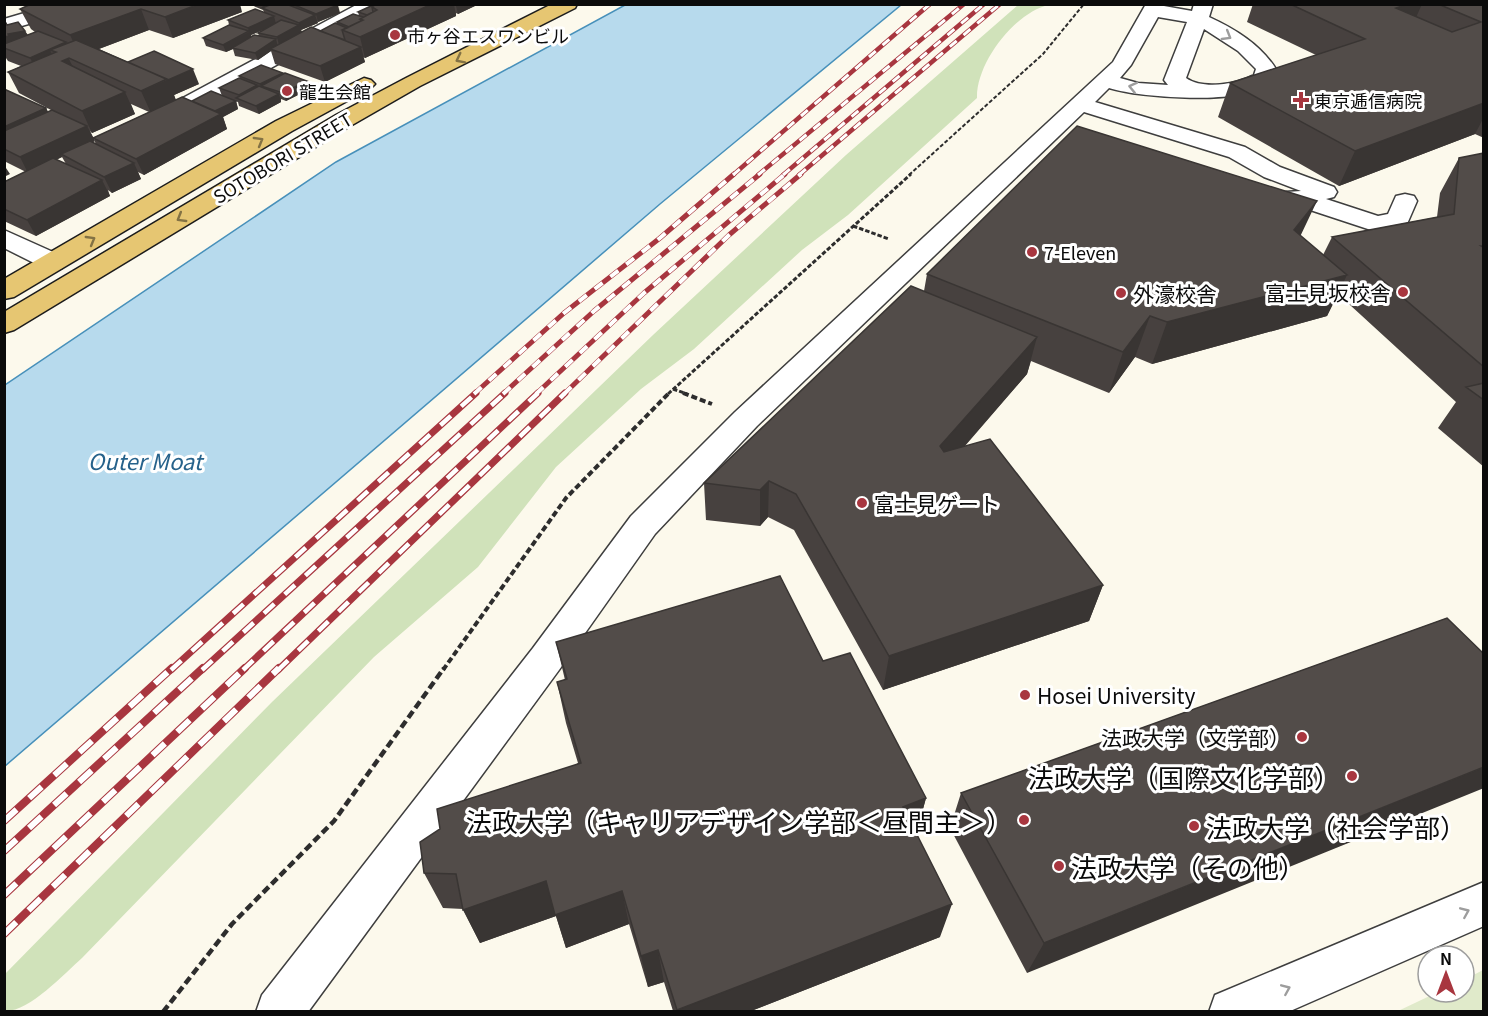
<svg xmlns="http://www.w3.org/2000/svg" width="1488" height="1016" font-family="Georgia,'Noto Sans JP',serif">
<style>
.green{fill:#d0e2ba}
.pitch{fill:#e0eaca}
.water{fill:#b7daed;stroke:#4790ba;stroke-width:1.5}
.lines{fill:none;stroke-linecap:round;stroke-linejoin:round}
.minor-casing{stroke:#3e3e3e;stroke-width:3}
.major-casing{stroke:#1c1c1c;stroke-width:3}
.path-far3{stroke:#2d2d2d;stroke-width:2;stroke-dasharray:4 2;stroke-linecap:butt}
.path-far2{stroke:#2d2d2d;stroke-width:3;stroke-dasharray:4.5 2;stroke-linecap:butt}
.path-far1{stroke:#2d2d2d;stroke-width:4;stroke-dasharray:6 3;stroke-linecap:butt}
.path{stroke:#2d2d2d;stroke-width:4.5;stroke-dasharray:8 4;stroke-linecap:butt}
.minor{fill:#fff;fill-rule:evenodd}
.major{fill:#e6c672;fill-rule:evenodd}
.rail-far3-casing{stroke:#a8363f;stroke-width:4.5}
.rail-far2-casing{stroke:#a8363f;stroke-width:5}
.rail-far1-casing{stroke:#a8363f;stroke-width:7}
.rail-casing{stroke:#a8363f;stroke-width:8}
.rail-far3{stroke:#fff;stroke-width:3;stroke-dasharray:9;stroke-linecap:butt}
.rail-far2{stroke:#fff;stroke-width:4;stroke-dasharray:10;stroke-linecap:butt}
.rail-far1{stroke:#fff;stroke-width:4.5;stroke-dasharray:14;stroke-linecap:butt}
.rail{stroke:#fff;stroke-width:6;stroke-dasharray:17;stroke-linecap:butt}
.wall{fill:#47413f;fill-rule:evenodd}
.shaded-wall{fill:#393533}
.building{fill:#524c49;stroke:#393533;stroke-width:1.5}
.oneway{stroke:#9d9d9d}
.oneway2{stroke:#837244}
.poi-dot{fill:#a8363f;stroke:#fff;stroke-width:2}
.labels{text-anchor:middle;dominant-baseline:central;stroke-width:6;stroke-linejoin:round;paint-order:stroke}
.far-poi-label{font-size:18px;fill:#0b0b0b;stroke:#fff;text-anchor:start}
.far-street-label{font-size:18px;fill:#0b0b0b;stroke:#fff}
.poi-label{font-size:21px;fill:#0b0b0b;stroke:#fff;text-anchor:start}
.water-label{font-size:22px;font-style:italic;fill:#26628b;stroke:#fff}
.near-poi-label{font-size:26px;fill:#0b0b0b;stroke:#fff;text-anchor:end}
</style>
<rect width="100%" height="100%" fill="#fcf9ec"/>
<path class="green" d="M1018,5H1049C1015,12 976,63 977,98L848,215L802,250L694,349L641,389L556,467L478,567L374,657L82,958C64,974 29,1012 5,1011V974L272,702L653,335L846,155Z"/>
<path class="pitch" d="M1483,970V1011H1398L1438,992H1464V980Z"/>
<path class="water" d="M625,5H901L660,204L5,766V385L336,162Z"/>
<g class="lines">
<defs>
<path id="minor" d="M55,4H87L85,8L4,31V19Z
M358,4H382L380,8L182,117L174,119L166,117L163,112L166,107Z
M1146,4H1165L1164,6L1192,11L1194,4H1213L1209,17C1235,29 1260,44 1276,69C1275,75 1273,81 1268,85C1240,105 1141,98 1109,88L1095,102L1245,147L1280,167L1334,187L1337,192L1334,197L1326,199L1378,216L1388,214L1396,196L1405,194L1414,196L1417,201L1407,224L1377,232L1286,202L1283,197L1286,192L1301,191L1264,177L1229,157L1084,112L757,426L655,534L559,670L308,1012H256L262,995L533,648L631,516L735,412L1113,62ZM1158,17L1187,22L1164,80L1168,85L1138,83L1120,78L1131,65ZM1204,29L1238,51L1256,69L1254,75C1237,84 1203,90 1186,78Z
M4,230L62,256L66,262L62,268L53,270L44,268L4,248Z
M1484,882V926L1288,1012H1209L1215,995Z"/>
<path id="major" d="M552,4H577L575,8L420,86L352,125L14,330L4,333V312L336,115L406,78Z
M364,78L371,80L375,84L371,88L292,131L14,297L4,299V279L276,121Z"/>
</defs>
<use href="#minor" class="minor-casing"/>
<use href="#major" class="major-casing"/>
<path class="path-far3" d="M909,175L1043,54L1084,4"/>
<path class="path-far2" d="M853,226L889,239
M673,389L687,394
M668,394L911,174"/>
<path class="path-far1" d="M683,393L712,404
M443,670L566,498L669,393"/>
<path class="path" d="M163,1012L232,924L334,821L444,668"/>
<use href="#minor" class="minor"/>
<use href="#major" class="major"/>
<defs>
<path id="rail-far3" d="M733,175L930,4
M758,175L964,4
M783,175L984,4
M799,175L1000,4"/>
<path id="rail-far2" d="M474,394L564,313L660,238L734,174
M503,394L594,311L760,174
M536,394L644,293L785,174
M564,394L729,235L801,174"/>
<path id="rail-far1" d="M171,670L476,393
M202,670L505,393
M243,670L538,393
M278,670L565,393"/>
<path id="rail" d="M4,821L172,668
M4,851L203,668
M4,895L245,668
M4,934L279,668"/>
</defs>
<use href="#rail-far3" class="rail-far3-casing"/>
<use href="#rail-far2" class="rail-far2-casing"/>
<use href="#rail-far1" class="rail-far1-casing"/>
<use href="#rail" class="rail-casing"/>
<use href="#rail-far3" class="rail-far3"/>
<use href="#rail-far2" class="rail-far2"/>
<use href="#rail-far1" class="rail-far1"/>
<use href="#rail" class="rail"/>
</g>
<path class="wall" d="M31,4L242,12L173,38L149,30L99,49L128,62L199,84L174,95L176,100L192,101L222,96L219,88L240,79L239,76L283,73V74L307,81L310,89L286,101L281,99V102L259,114L239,106L238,102L233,100L236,101L238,109L223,117L227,129L144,175L138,172L141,179L112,193L108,190L110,196L36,236L4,221V182L26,172L4,161V89L46,108L48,112L51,110L19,93L8,72L21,66L8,61L4,55V23L25,31L28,35L35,32L31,29L20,9ZM131,104L149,112L93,138L96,144L93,142L95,141L90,131L92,133L135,114ZM62,157L66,164L56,160Z
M249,4H335L340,13L318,22L317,21L318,23L301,30L302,32L320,31L337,24V22L359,16L358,12L375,5H477L458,14L456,13V16L365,58L363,57L365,62L325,82L275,64L271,51L258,60L235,56L233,49L226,52L206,46L203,38L229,25L228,20L264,12L263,10ZM263,30L258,33L259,36H251V35Z
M1253,4H1484V138L1475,134L1339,186L1218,117L1230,83L1316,55L1247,22Z
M1484,153V467L1438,428L1456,402L1338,294L1327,316L1152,364L1135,357L1109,393L1031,361L1027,374L965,446L1103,585L1089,621L883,690L794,530L768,517L760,526L706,520L704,483L924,291L927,274L1301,236L1323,255L1332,237L1437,217L1440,193L1459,158Z
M1447,618L1027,973L950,828L961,793Z
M556,642L823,661L926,798L916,834L940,937L751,1011H673L664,982L648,987L629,924L566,948L556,916L480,943L463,909L443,908L424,873L578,763L566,723L557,682L565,680Z"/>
<path class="shaded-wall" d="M199,4H240L242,12L173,38L165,17Z
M262,4H278L263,9Z
M432,4H454L456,16L365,58L360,37Z
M460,4H477V5L458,14L456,6Z
M1408,4H1422L1410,31L1396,8Z
M338,5L340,13L318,22L316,14Z
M141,9L149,30L80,56L70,35Z
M315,15L318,23L301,30L302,32L279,45L277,37L299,25V23Z
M274,16L276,24L251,35L252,39L232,48L233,49L226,52L223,45L249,32L248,28Z
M25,31L29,38L4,45V37L8,34Z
M276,39L278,47L270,49L271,51L258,60L255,53Z
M66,42L73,57L69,59L79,80L72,83L56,52L50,50L57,64L38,73L30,58Z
M361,47L365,62L325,82L320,66Z
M193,69L199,84L174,95L176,101L151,113L141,91Z
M283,73L285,81L261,86L263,92L260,84Z
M307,81L310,89L286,101L283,93Z
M257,85L260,93L240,99L239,95Z
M125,92L135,114L92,133L82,111Z
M279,94L281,102L259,114L256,106Z
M236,101L238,109L223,117L227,129L144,175L136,159L212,113Z
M1484,103V117L1475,134L1339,186L1355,151Z
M46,108L54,124L4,147V127Z
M87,126L95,141L64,156L61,154L62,157L28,173L20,157Z
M134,163L141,179L112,193L104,177Z
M4,165L10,174L4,177Z
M102,180L110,196L36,236L27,220Z
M1317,201L1298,241L1294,230Z
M1347,275L1327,316L1152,364L1167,322Z
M1150,316L1135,357L1109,393L1123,352Z
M1037,337L1027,374L933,482L940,446Z
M769,481L768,517L760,526V490Z
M1103,585L1089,621L883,690L889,656Z
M1484,767V788L1027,973L1044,943Z
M926,798L916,835L903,807Z
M546,881L622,891L629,924L566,948L556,916L480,943L463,910Z
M952,904L940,937L751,1011H678L677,1010Z
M658,950L664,982L648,987L641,956Z"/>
<path class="building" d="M31,4H199L165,17L141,9L70,35L20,9Z
M272,4H286L315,15L299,23L262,8Z
M292,4H335L338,5L316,14Z
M376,4H432L360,37L342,30L363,20L360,19L377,10L372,7Z
M1290,4H1408L1396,8L1452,32L1481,22L1438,4H1484V103L1355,151L1230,83L1365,39Z
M373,5H375L372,7L373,12L367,15L358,12Z
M255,9L274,16L248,28L228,20Z
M353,14L363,17L360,19L361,21L349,27L337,22Z
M281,20L299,25L277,37L258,33Z
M18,22L25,31L8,34L9,36L4,37V23H6L7,25Z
M335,23L347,28L342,30L345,40L320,31Z
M229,25L249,31L223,45L203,38Z
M311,27L361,47L320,66L270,49Z
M38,31L66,42L30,58L4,48V44Z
M254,35L276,39L255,53L232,48Z
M76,40L167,79L141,91L69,58L62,61L125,92L82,111L8,72L56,52L50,50Z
M154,51L193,69L168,80L128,62Z
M261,65L283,73L260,84L239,76Z
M285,73L307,81L283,93L261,86Z
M239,78L257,85L239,95L219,88Z
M259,86L279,94L256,106L236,98Z
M4,89L46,108L4,127Z
M211,91L236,101L215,111L192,101Z
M182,97L221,114L136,159L93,138Z
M52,110L87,126L20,157L4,149V131Z
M1077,126L1317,201L1294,230L1347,275L1167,322L1150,316L1123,352L927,274Z
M90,141L134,163L104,177L61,154Z
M1484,153V246H1481L1484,248V367L1332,237L1454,214L1459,158Z
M53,158L102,180L27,220L4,209V182Z
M911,286L1037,337L940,446L944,452L990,439L1103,585L889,656L796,494L769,481L760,490L704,483Z
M1484,383V400L1466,387Z
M780,576L823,661L850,653L926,798L903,807L952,904L677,1010L658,950L641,956L622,891L555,915L546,881L463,910L456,874L424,873L420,842L440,829L437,809L581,763L557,682L567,679L556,642Z
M1447,618L1484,654V767L1044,943L961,793Z"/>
<defs><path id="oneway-chevron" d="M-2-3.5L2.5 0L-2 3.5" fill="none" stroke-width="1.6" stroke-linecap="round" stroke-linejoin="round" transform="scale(1.5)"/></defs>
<g class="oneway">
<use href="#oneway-chevron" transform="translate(1227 36) rotate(31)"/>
<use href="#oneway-chevron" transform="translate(1133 87) rotate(-167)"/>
<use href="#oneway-chevron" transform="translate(1465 912) rotate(-23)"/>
<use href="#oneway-chevron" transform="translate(1286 989) rotate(-23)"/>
</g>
<g class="oneway2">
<use href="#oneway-chevron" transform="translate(460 59) rotate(153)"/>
<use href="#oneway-chevron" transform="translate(259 141) rotate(-30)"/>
<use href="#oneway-chevron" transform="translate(181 218) rotate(149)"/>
<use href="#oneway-chevron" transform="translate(91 240) rotate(-30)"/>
</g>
<g class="poi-dot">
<circle cx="395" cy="35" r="6"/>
<circle cx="287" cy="91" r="6"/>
<path d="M1298 91h6v6h6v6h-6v6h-6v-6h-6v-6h6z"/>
<circle cx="1032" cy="252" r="6"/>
<circle cx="1403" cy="292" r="6"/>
<circle cx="1121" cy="293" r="6"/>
<circle cx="862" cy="503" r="6"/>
<circle cx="1025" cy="695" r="6"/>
<circle cx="1302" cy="737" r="6"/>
<circle cx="1352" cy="776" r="6"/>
<circle cx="1024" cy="820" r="6"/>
<circle cx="1194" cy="826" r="6"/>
<circle cx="1059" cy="866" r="6"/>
</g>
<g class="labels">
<g class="far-poi-label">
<text x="407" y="35">市ヶ谷エスワンビル</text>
<text x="299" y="91">龍生会館</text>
<text x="1314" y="100">東京逓信病院</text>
<text x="1044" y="252">7-Eleven</text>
</g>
<g class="far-street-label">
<text transform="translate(282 157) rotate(-31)">SOTOBORI STREET</text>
</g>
<g class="poi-label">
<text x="1391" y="292" text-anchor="end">富士見坂校舎</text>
<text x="1133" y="293">外濠校舎</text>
<text x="874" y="503">富士見ゲート</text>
<text x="1037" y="695">Hosei University</text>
<text x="1290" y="737" text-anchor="end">法政大学（文学部）</text>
</g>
<g class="water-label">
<text x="145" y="460">Outer Moat</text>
</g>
<g class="near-poi-label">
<text x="1340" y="776">法政大学（国際文化学部）</text>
<text x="1012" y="820">法政大学（キャリアデザイン学部＜昼間主＞）</text>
<text x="1206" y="826" text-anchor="start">法政大学（社会学部）</text>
<text x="1071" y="866" text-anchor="start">法政大学（その他）</text>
</g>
</g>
<rect width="1488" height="1016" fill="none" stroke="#0b0b0b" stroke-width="12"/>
<g transform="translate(1446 974)"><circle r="28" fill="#ffffff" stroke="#9d9d9d" stroke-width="1.5"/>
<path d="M0-4.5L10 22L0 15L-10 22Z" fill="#a8363f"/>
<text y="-9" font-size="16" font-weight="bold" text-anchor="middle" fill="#0b0b0b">N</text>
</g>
</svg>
